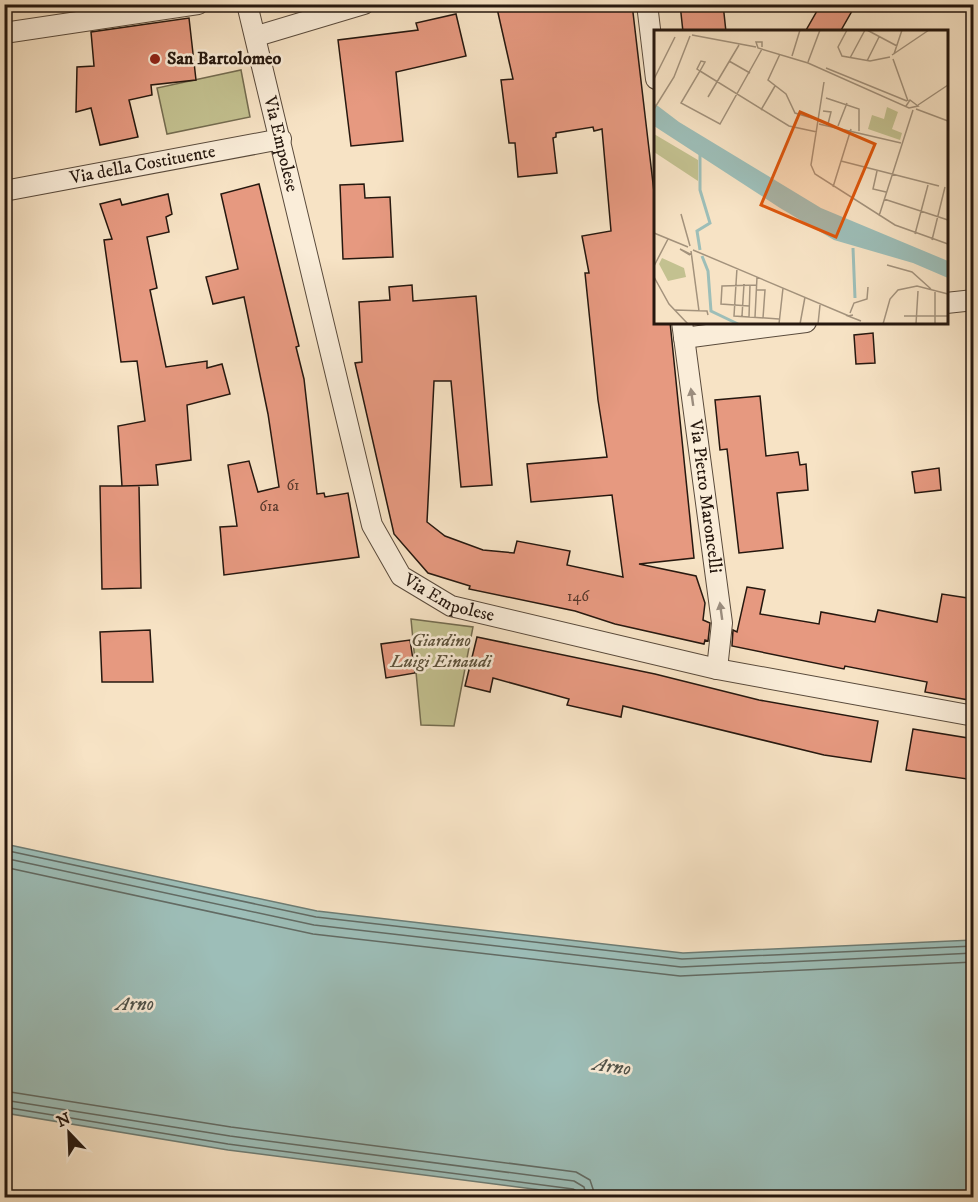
<svg xmlns="http://www.w3.org/2000/svg" width="978" height="1202" font-family="'IM FELL DW Pica',serif">
<style>
.green{fill:#c3c190;stroke:#746c50;stroke-width:1.5}
.water{fill:#9dbeb8;stroke:#6d7c74;stroke-width:1.5}
.lines{fill:none;stroke-linecap:round;stroke-linejoin:round}
.shore{stroke:#626b64;stroke-width:1.5}
.building{fill:#e69980;stroke:#26180f;stroke-width:1.5}
.minor-casing{stroke:#5a4b3c;stroke-width:22}
.minor{stroke:#faedd9;stroke-width:20}
.oneway{fill:#9b8d7e}
.poi-dot{fill:#8f2418;stroke:#faedd9;stroke-width:2}
.labels{text-anchor:middle;dominant-baseline:central;stroke-width:5;stroke-linejoin:round;paint-order:stroke}
.number-label{font-size:15px;fill:#56382b}
.poi-label{font-size:18px;font-weight:bold;fill:#26180f;stroke:#faedd9;text-anchor:start}
.street-label{font-size:18px;fill:#26180f;stroke:#faedd9}
.park-label{font-size:18px;font-style:italic;fill:#5d533c;stroke:#faedd9}
.water-label{font-size:20px;font-style:italic;fill:#50524a;stroke:#faedd9}
.inset-river{fill:none;stroke:#9dbeb8;stroke-width:3}
.inset-road{fill:none;stroke:#a3927c;stroke-width:1.5}
.view{fill:#de560c;fill-opacity:0.15;stroke:#de560c;stroke-width:3}
.inset-edge{fill:none;stroke:#26180f;stroke-width:3}
</style>
<rect width="100%" height="100%" fill="#f7e3c5"/>
<filter id="stains"><feTurbulence type="fractalNoise" baseFrequency=".00333" numOctaves="4"/><feColorMatrix values="0 0 0 0 .2 0 0 0 0 .09 0 0 0 0 .02 0 0 0 .5 -.17"/></filter>
<radialGradient id="worn" r=".72"><stop offset=".6" stop-color="#630" stop-opacity="0"/><stop offset="1" stop-color="#630" stop-opacity=".3"/></radialGradient>
<path class="green" d="M241,70L250,117L167,134L157,88Z
M411,619L473,627L454,726L421,725Z"/>
<path class="water" d="M5,844L317,911L683,953L973,940V1197H595L228,1150L5,1113Z"/>
<g class="lines">
<path class="shore" d="M4,850L316,917L682,959L974,946
M4,858L314,925L681,967L974,953
M4,867L313,934L680,976L974,962
M4,1091L231,1127L576,1172L590,1180L596,1198
M4,1100L230,1136L574,1181L584,1187L587,1198
M4,1107L228,1144L573,1189L578,1192L579,1198"/>
</g>
<path class="building" d="M496,4H632L656,209V322H670L694,558L639,564L696,576L705,603L703,620L710,623L708,641L705,640L704,644L615,624L575,611L469,589L470,586L428,573L394,534L355,363L362,362L359,302L390,300L389,287L412,285L413,301L476,296L492,485L461,487L451,381H434L427,522L445,536L483,550L514,553L517,541L570,551L567,565L623,577L612,495L531,502L527,464L607,457L598,400L585,273H589L582,236L611,231L602,129L594,131L593,127L556,133V137L553,138L557,173L518,177L515,143H509L501,80L513,79Z
M680,4H723L726,32H683Z
M821,4H856L840,32H805Z
M456,14L466,56L396,72L403,141L351,146L338,40L418,30L416,23Z
M189,18L196,80L151,85L152,95L129,100L138,137L100,145L91,108L76,112L77,67L94,66L91,32Z
M259,184L299,346L296,347L304,379L317,494L324,493L325,497L348,493L359,557L224,575L220,527L237,526L228,465L249,461L258,492L279,487L268,414L244,297L213,304L206,277L238,269L221,194Z
M364,184L365,198L390,197L393,257L343,259L340,185Z
M168,194L172,214L166,217L169,232L147,237L157,288L150,290L166,367L207,361V368L222,364L230,394L187,405L191,460L156,465L158,485L122,486L118,426L145,421L137,361L121,362L104,240L112,239L100,204L120,199L122,205Z
M873,333L875,363L856,364L854,335Z
M760,396L766,456L798,452L800,465L806,464L808,490L777,493L783,548L739,553L727,449L720,450L715,400Z
M939,468L941,490L915,493L912,472Z
M100,486H139L141,588L102,589Z
M747,587L765,590L760,614L819,624L821,612L875,622L878,610L937,622L942,594L974,599V701L925,692L927,682L845,666L844,669L732,646L733,630L737,632Z
M150,630L153,682H102L100,632Z
M477,637L655,674L759,700L878,721L871,762L824,755L623,706L621,717L567,705L569,699L493,678L490,692L465,686Z
M410,640L415,673L386,678L381,644Z
M913,729L974,739V780L906,770Z"/>
<g class="lines">
<defs>
<g id="minor">
<path id="s1" d="M247,4L372,525L401,576L451,606L717,669L974,716"/>
<path d="M647,4L656,79"/>
<path d="M4,33L198,4"/>
<path d="M257,36L364,4"/>
<path id="s2" d="M4,191L281,139"/>
<path d="M946,303L974,300"/>
<path id="s3" d="M682,322L722,623L717,669"/>
<path d="M684,338L806,322"/>
</g>
</defs>
<use href="#minor" class="minor-casing"/>
<use href="#minor" class="minor"/>
</g>
<defs><path id="oneway-solid" d="M-6-.8H1V-3.2L6.5 0L1 3.2V.8H-6Z" transform="scale(1.5)"/></defs>
<g class="oneway">
<use href="#oneway-solid" transform="translate(692 397) rotate(-98)"/>
<use href="#oneway-solid" transform="translate(721 611) rotate(-98)"/>
</g>
<circle class="poi-dot" cx="155" cy="59" r="6"/>
<g class="labels">
<g class="number-label">
<text x="293" y="485">61</text>
<text x="269" y="506">61a</text>
<text x="578" y="596">146</text>
</g>
<g class="poi-label">
<text x="167" y="59">San Bartolomeo</text>
</g>
<g class="street-label">
<text stroke="none"><textPath href="#s1" startOffset="144">Via Empolese</textPath></text>
<text stroke="none"><textPath href="#s2" startOffset="141">Via della Costituente</textPath></text>
<text stroke="none"><textPath href="#s3" startOffset="176">Via Pietro Maroncelli</textPath></text>
<text stroke="none"><textPath href="#s1" startOffset="648">Via Empolese</textPath></text>
</g>
<g class="park-label">
<text x="441" y="641">Giardino<tspan x="441" dy="21">Luigi Einaudi</tspan></text>
</g>
<g class="water-label">
<text x="135" y="1004">Arno</text>
<text transform="translate(612 1067) rotate(8)">Arno</text>
</g>
</g>
<g transform="translate(654 30)">
<rect width="294" height="294" fill="#f7e3c5"/>
<path d="M233,77L244,82L238,99L248,103L246,110L214,99L218,85L230,89ZM0,104L44,130V151L0,122ZM8,228L30,238L32,247L14,251L5,234Z" fill="#c3c190"/>
<path d="M0,73L25,92L167,178L294,231V248L259,233L180,210L126,178L0,96Z" fill="#9dbeb8"/>
<path class="inset-river" d="M199,218L201,268M46,220L43,201L56,193L46,160V124M48,226L54,241L57,281L84,294"/>
<path class="inset-road" d="M193,0L184,17L188,26L216,31L236,27M213,0L243,16M38,5L102,17M108,17V12H102L104,18L154,33L255,78L264,76L256,70L252,76M126,24L114,50L132,64L141,83L165,90M240,24L248,0M238,25L275,0M138,26L146,0M196,28L211,0M239,29L254,71M75,31L96,43M213,31L225,7M154,32L166,0M172,38L253,71M46,41L43,39L47,31L51,32L46,41L27,73L66,94L108,19M46,41L135,96L163,102M0,49L21,7M170,52L157,135L161,144L241,195L294,214M54,67L85,15M172,68L205,79V101M264,75L294,55M0,79L20,47L36,6M262,79L294,91M107,80L121,56M169,81L177,82L174,94M165,94L247,113M184,96L193,73M187,131L285,156M223,141L219,159L232,162M179,157L197,99M230,169L294,190M27,184L36,216M225,186L259,80M0,203L34,217M261,204L274,155M278,210L291,157M39,220L195,286M37,221L45,281M36,225L26,219L38,225M233,235L258,242L277,259M0,236L14,209M83,238L80,286L125,289M0,247L15,274L34,294M102,260H111L109,288M95,276L67,274L68,256L103,255M21,280L53,281L54,285M196,283L200,273L213,269L214,257M199,285L194,286L207,291M88,286L90,254M250,286H294M95,287L96,255M101,287L103,247M125,294L129,258M146,294L151,267M164,294L166,275M229,294L236,269L244,260L263,256L294,264M262,294L264,261M281,294V260"/>
<path class="view" d="M146,82L221,114L182,207L107,175Z"/>
<rect width="294" height="294" class="inset-edge"/>
</g>
<rect width="978" height="1202" fill="none" stroke="#f7e3c5" stroke-width="24"/>
<rect x="6" y="6" width="966" height="1190" fill="none" stroke="#26180f" stroke-width="3"/>
<rect x="12" y="12" width="954" height="1178" fill="none" stroke="#26180f" stroke-width="1.5"/>
<g transform="translate(69 1133) rotate(337)" stroke="#faedd9" stroke-width="4.5" paint-order="stroke">
<path d="M0-4.5L10 22L0 15L-10 22Z" fill="#26180f"/>
<text y="-9" font-size="16" font-weight="bold" text-anchor="middle" fill="#26180f">N</text>
</g>
<rect width="100%" height="100%" filter="url(#stains)"/>
<rect width="100%" height="100%" fill="url(#worn)"/>
</svg>
